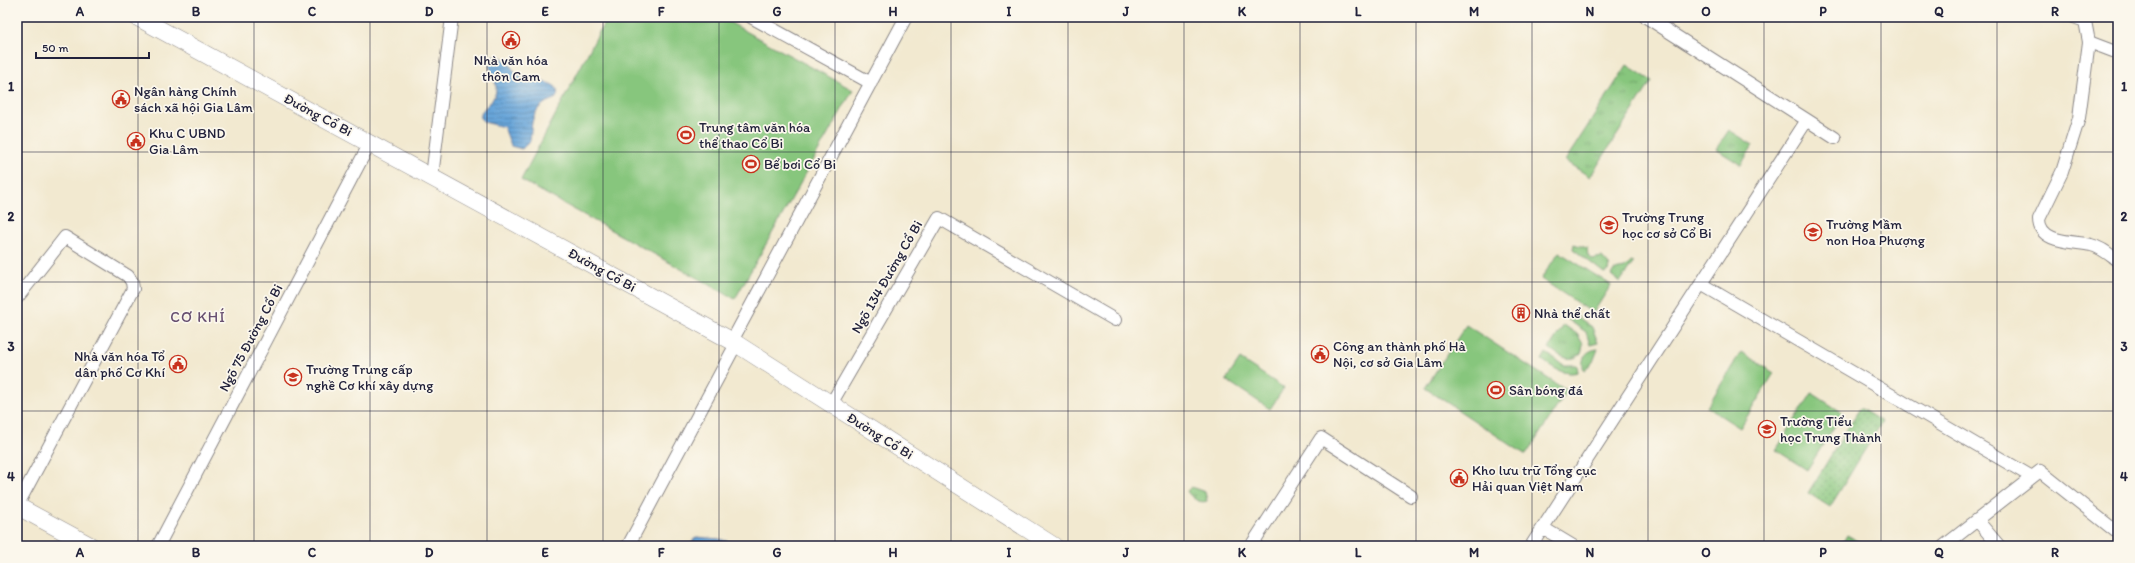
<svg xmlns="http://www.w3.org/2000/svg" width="2135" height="563" font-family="Itim,sans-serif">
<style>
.grass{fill:url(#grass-tufts);stroke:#54745c}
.garden{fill:url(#garden-dots);stroke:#54745c}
.pitch{fill:#87c67d;stroke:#54745c}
.water{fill:url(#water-rules);stroke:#45648a}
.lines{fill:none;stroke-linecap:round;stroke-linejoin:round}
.street-casing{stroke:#8a8686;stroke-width:14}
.secondary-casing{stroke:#8a8686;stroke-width:18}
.street{stroke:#fff;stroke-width:12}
.secondary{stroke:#fff;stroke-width:17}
.grid{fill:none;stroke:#22223b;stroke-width:1;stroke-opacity:0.55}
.labels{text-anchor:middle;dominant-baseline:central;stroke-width:3.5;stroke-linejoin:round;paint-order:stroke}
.poi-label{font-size:14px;fill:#22223b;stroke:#fbf7ec;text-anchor:start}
.street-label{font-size:14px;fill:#22223b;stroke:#fbf7ec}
.neighbourhood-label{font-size:15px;letter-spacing:1px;fill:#674f71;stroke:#fbf7ec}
.neatline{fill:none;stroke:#22223b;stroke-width:1.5}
.grid-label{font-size:13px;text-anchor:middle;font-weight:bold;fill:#22223b}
</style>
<defs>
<pattern id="grass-tufts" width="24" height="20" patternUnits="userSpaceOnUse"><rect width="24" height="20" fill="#87c67d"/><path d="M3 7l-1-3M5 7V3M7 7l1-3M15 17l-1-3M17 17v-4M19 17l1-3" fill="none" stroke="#6ea068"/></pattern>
<pattern id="garden-dots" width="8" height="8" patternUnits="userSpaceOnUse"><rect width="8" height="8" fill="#87c67d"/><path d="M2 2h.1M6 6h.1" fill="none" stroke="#6ea068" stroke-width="1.8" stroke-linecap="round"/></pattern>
<pattern id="water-rules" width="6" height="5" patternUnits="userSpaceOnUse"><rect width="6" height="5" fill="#68a5d9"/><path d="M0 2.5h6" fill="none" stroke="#5586b1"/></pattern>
</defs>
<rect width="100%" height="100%" fill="#fbf7ec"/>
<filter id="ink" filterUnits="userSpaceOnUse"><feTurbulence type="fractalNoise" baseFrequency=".025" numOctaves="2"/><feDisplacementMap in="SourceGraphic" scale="8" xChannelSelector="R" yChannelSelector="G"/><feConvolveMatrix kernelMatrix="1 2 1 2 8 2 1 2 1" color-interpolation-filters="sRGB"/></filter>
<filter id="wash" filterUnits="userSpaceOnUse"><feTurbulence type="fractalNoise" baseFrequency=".012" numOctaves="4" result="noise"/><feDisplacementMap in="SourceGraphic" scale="16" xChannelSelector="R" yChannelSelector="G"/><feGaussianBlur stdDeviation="0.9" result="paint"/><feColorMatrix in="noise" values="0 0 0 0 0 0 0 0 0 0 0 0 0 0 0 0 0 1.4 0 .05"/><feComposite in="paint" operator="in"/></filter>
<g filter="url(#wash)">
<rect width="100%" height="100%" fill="#f2e9d0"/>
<path class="grass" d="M1627,65L1652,81L1590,177L1565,161Z
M1729,130L1753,145L1741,165L1716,149Z
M1574,244L1587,248L1588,256L1592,259L1602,257L1610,266L1609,271L1604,273L1573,249Z
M1631,262H1634L1620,282L1611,275L1614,270L1625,268Z
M1572,313L1592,327L1598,343L1590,345L1586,332L1567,319Z
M1564,325L1577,334L1583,344L1581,354C1569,364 1559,355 1549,348Z
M1598,349L1593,362L1584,370C1580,359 1586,350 1598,349Z
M1546,353L1564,365H1577L1578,372C1563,376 1554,368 1542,360Z
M1191,487L1205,492L1207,501C1200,504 1191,498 1187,491Z"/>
<path class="garden" d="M1860,408L1882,422L1830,507L1808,493Z
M1847,535L1860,542L1858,546H1841Z"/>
<path class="pitch" d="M607,17H720L853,90L735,299L521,180Z
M1559,252L1611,285L1593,313L1541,279Z
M1466,325L1567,391L1526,455L1425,388Z
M1741,352L1774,373L1740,428L1707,407Z
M1240,359L1284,388L1270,409L1226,380Z
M1812,393L1843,413L1807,470L1776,450Z"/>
<path class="water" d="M492,56C508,54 512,74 524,79C533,83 565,79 556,98C553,100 548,101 545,103C530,113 532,126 530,141L522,149L511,146L504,127L484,122L480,118C479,109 495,102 496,91C498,79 483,64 492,56Z
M696,537L719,539L744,546H689Z"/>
</g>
<g filter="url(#ink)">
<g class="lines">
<defs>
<path id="street" d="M751,17L871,83
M2074,17L2085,21L2089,42L2118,53
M2089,42L2079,118L2062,172L2039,219C2039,244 2075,241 2091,245C2101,247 2110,255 2118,261
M1807,120L1835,138
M432,176L452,17
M1701,284L2032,477
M17,298L65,237L128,276L132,282L133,289L17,506
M732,341L906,17
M831,404L939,218L1115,320
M1977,520L1999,546
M1543,528L1573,546
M158,546L370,143
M628,546L736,344
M1251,546L1321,438L1411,496
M1531,546L1807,120L1646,17
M1944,546L2040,471L2118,533"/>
<path id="secondary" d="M137,17L732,341L1054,546
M17,506L91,546"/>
</defs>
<use href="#street" class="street-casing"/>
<use href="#secondary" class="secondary-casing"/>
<use href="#street" class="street"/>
<use href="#secondary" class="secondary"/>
</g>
</g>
<path class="grid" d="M138,17V546M254,17V546M370,17V546M487,17V546M603,17V546M719,17V546M835,17V546M951,17V546M1068,17V546M1184,17V546M1300,17V546M1416,17V546M1532,17V546M1648,17V546M1764,17V546M1881,17V546M1997,17V546M17,152H2118M17,282H2118M17,411H2118"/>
<defs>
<symbol id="civic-ring" viewBox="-11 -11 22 22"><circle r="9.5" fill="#fbf7ec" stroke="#c8321e" stroke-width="1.5"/><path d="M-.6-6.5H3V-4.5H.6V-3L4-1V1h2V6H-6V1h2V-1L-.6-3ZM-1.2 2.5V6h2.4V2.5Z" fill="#c8321e"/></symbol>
<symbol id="stadium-ring" viewBox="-11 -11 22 22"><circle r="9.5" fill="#fbf7ec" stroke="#c8321e" stroke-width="1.5"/><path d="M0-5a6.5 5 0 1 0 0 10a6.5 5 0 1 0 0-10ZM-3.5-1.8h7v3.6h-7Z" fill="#c8321e"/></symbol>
<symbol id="school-ring" viewBox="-11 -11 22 22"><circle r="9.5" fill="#fbf7ec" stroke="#c8321e" stroke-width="1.5"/><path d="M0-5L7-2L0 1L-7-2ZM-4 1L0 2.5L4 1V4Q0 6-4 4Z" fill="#c8321e"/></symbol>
<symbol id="building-ring" viewBox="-11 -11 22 22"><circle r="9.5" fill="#fbf7ec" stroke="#c8321e" stroke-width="1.5"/><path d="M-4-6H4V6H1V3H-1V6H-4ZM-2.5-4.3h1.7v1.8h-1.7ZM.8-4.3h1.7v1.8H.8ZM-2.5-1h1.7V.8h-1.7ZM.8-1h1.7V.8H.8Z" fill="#c8321e"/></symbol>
</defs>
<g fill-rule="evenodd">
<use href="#civic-ring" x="501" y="30" width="20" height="20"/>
<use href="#civic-ring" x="111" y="89" width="20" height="20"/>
<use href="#stadium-ring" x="676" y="125" width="20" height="20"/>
<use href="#civic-ring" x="126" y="131" width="20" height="20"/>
<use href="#stadium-ring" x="741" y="154" width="20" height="20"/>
<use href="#school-ring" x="1599" y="215" width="20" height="20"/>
<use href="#school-ring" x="1803" y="222" width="20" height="20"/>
<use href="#building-ring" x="1511" y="303" width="20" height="20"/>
<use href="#civic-ring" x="1310" y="344" width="20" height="20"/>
<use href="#civic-ring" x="168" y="354" width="20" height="20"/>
<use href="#school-ring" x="283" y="367" width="20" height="20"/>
<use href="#stadium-ring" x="1486" y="380" width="20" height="20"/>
<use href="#school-ring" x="1757" y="419" width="20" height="20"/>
<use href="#civic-ring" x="1449" y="468" width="20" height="20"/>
</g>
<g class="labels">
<g class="poi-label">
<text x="511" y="60" text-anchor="middle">Nhà văn hóa<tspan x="511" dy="16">thôn Cam</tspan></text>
<text x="134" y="91">Ngân hàng Chính<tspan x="134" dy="16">sách xã hội Gia Lâm</tspan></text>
<text x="699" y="127">Trung tâm văn hóa<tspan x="699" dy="16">thể thao Cổ Bi</tspan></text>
<text x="149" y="133">Khu C UBND<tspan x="149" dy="16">Gia Lâm</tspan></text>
<text x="764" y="164">Bể bơi Cổ Bi</text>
<text x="1622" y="217">Trường Trung<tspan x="1622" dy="16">học cơ sở Cổ Bi</tspan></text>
<text x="1826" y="224">Trường Mầm<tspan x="1826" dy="16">non Hoa Phượng</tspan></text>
<text x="1534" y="313">Nhà thể chất</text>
<text x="1333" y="346">Công an thành phố Hà<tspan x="1333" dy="16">Nội, cơ sở Gia Lâm</tspan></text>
<text x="165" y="356" text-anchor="end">Nhà văn hóa Tổ<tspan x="165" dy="16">dân phố Cơ Khí</tspan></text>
<text x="306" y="369">Trường Trung cấp<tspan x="306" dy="16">nghề Cơ khí xây dựng</tspan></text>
<text x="1509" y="390">Sân bóng đá</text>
<text x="1780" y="421">Trường Tiểu<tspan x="1780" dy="16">học Trung Thành</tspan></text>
<text x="1472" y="470">Kho lưu trữ Tổng cục<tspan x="1472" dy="16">Hải quan Việt Nam</tspan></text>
</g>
<g class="street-label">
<text transform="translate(318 115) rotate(28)">Đường Cổ Bi</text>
<text transform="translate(602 270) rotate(29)">Đường Cổ Bi</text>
<text transform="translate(887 277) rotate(-60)">Ngõ 134 Đường Cổ Bi</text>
<text transform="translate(251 338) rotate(-62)">Ngõ 75 Đường Cổ Bi</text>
<text transform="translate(880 436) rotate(32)">Đường Cổ Bi</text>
</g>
<g class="neighbourhood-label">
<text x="198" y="317">CƠ KHÍ</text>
</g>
</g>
<rect width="2135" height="563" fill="none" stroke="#fbf7ec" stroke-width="44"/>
<path d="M36 52v6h113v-6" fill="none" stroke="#22223b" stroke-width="2"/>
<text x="42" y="52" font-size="12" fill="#22223b" stroke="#fbf7ec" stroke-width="3" paint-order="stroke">50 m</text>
<rect x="22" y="22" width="2091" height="519" class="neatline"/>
<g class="grid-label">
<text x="80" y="16">A</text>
<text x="196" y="16">B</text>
<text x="312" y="16">C</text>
<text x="429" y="16">D</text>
<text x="545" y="16">E</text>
<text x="661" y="16">F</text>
<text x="777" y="16">G</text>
<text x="893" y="16">H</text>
<text x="1009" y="16">I</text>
<text x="1126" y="16">J</text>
<text x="1242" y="16">K</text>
<text x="1358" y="16">L</text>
<text x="1474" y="16">M</text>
<text x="1590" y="16">N</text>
<text x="1706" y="16">O</text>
<text x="1823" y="16">P</text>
<text x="1939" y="16">Q</text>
<text x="2055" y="16">R</text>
<text x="11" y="91">1</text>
<text x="2124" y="91">1</text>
<text x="11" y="221">2</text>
<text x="2124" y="221">2</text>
<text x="11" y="351">3</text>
<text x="2124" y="351">3</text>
<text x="11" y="481">4</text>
<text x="2124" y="481">4</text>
<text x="80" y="557">A</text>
<text x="196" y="557">B</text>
<text x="312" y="557">C</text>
<text x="429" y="557">D</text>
<text x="545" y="557">E</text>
<text x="661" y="557">F</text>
<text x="777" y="557">G</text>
<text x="893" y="557">H</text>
<text x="1009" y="557">I</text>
<text x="1126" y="557">J</text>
<text x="1242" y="557">K</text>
<text x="1358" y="557">L</text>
<text x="1474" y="557">M</text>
<text x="1590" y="557">N</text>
<text x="1706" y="557">O</text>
<text x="1823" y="557">P</text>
<text x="1939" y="557">Q</text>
<text x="2055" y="557">R</text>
</g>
</svg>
